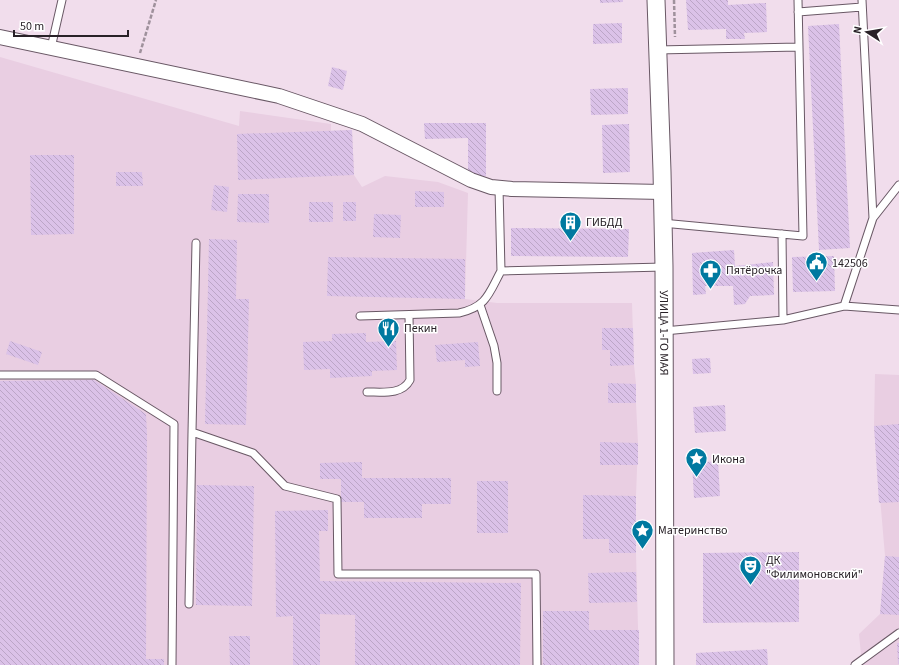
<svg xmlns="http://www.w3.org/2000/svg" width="899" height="665" font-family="'Source Sans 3',sans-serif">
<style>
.built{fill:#e9cee2}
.building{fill:url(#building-back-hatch)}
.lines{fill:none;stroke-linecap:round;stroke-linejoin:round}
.service-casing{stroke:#695865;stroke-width:9}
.minor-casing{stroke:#695865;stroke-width:16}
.tertiary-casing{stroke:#695865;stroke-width:19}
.path{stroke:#9f919c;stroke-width:2.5;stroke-dasharray:4 2;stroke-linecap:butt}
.service{stroke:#fff;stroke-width:7}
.minor{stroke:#fff;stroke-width:14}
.tertiary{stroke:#fff;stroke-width:17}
.labels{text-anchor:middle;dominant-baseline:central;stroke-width:3;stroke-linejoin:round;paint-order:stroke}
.poi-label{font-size:12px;fill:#282127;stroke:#fff;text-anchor:start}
.street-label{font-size:12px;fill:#282127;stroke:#fff}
</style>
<defs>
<pattern id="building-back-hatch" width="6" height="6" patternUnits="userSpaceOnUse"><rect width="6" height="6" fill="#dbc2e8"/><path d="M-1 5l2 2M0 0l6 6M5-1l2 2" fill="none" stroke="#bca6c7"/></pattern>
</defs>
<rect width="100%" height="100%" fill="#f1ddec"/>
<path class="built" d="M0,57L239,126L240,111L331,124V131L352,130L354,175L362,187L385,176L438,182L468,193L465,299L497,303H632L634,365L636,384V403L638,443L636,496V553L639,665H0Z
M875,374L899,375V665H862L859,634L880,614L885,556L874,426Z"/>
<path class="building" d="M600,0H623V2L600,3Z
M686,0H728V5L766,3L767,32L744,33L745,39H726V29L688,30Z
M622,23V43L593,44V24Z
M839,24L850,248L819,250L808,26Z
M332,67L347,71L343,90L328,86Z
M628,88V114L591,115L590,89Z
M424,123H486V176H468V138L425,139Z
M629,124L630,172L603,173L602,125Z
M352,130L354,175L238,180L237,134Z
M30,155H74V234L31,235Z
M116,172H142L143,186H116Z
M214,185L229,187L227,212L211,210Z
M415,191L444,192V207H415Z
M238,194H269V223L237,222Z
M309,202H333V222H309Z
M343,202H356V221H343Z
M374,214L401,215L400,238L373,237Z
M511,228L629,229L628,257L511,256Z
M209,239L237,240L236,299H249L246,425L205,424Z
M734,250L735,266L773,262L774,295L750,296L745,304L734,305L733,286H705L706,294L693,295L692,253Z
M834,256L835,291L793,292L792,257Z
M328,257L465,259V299L327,296Z
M602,328H633L634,365L610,366V350H602Z
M366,333V342L396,341L397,370L372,371V376L330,378V369L304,370L303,342L332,341V334Z
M10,341L42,352L38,365L6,354Z
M478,342L480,366L465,367V360L437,362L435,345Z
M710,358L711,373L693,374L692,359Z
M94,380L146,414L147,434L146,659H164V665H0V381Z
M608,383L636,384V403H608Z
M725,405L726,431L695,433L693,407Z
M899,424V502L879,503L874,426Z
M600,442L638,443V465H600Z
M718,461L720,496L694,498L692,463Z
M362,462V478H451V504H422V518H364V502H341V479H320V463Z
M477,481H508V533H477Z
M197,485L254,486L252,606L196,605Z
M583,495L636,496V553H609V539H583Z
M328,510V531H319L320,581L521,583L520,665H355V615L320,614V665H293V616L276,617L275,511Z
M799,552V622L703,623V553Z
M885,556L899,557V615L880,614Z
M636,572L637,602L589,603L588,573Z
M543,611H589V630H639V665H543Z
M229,636H250V665H230Z
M897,643H899V664H898Z
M767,649L768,665H696V653Z"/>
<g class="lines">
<defs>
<path id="service" d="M798,12L862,7
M51,48L62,0
M657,50L799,47
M499,188L501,271L664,267
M873,218L899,185
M662,223L803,236L798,0
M782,234L783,320
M196,243L192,432L253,453L285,486L337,499L338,574H536L537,665
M480,305L494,346L497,363V391
M844,306L873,218L862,0
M360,316L459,313C487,307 489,293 501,271
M664,331L783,320L844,306L899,310
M0,375H96L174,424L172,665
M367,392C383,392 402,395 410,380L409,315
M189,604L192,432
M855,665L899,633"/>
<path id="minor" d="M0,37L279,96L362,124L471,180L491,187L512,189L663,192"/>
<g id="tertiary">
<path id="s1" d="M656,0L662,171L664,267L665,665"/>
</g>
</defs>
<use href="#service" class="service-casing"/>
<use href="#minor" class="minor-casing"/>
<use href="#tertiary" class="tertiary-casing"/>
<path class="path" d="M674,0L675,37
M140,53L156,0"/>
<use href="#service" class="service"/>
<use href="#minor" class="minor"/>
<use href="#tertiary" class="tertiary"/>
</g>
<defs>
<symbol id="building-pin" viewBox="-11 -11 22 30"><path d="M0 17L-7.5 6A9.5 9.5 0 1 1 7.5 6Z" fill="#0079a0" stroke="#fff"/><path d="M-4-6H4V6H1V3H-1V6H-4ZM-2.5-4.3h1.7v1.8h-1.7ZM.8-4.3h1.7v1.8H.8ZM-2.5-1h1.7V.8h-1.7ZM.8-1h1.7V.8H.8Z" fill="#fff"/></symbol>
<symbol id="civic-pin" viewBox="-11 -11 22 30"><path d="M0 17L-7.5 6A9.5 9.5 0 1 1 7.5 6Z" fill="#0079a0" stroke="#fff"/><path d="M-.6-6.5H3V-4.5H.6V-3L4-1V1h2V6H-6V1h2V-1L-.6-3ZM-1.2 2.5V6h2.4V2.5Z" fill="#fff"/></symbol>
<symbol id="pharmacy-pin" viewBox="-11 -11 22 30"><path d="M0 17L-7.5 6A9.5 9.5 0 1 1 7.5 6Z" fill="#0079a0" stroke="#fff"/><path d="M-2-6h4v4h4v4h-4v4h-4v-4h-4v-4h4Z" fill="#fff"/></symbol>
<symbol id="restaurant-pin" viewBox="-11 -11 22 30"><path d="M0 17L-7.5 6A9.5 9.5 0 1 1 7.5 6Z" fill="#0079a0" stroke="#fff"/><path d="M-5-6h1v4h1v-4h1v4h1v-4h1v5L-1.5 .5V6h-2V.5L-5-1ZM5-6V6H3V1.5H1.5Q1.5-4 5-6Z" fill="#fff"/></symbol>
<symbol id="sight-pin" viewBox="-11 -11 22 30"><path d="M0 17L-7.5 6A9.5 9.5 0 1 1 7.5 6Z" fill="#0079a0" stroke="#fff"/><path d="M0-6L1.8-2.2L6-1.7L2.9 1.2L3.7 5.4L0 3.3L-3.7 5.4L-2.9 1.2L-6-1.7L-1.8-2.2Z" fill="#fff"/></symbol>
<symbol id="theatre-pin" viewBox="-11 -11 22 30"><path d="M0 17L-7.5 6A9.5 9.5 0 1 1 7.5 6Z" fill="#0079a0" stroke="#fff"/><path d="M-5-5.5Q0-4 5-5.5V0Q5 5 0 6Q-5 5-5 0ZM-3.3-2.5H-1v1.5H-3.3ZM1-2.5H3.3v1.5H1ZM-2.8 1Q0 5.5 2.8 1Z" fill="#fff"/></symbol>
</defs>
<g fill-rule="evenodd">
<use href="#building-pin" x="558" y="210" width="25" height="34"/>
<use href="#civic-pin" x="804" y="250" width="25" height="34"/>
<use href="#pharmacy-pin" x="698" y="258" width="25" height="34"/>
<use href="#restaurant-pin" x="376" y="316" width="25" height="34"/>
<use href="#sight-pin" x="684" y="446" width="25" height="34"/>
<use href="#sight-pin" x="630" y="518" width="25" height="34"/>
<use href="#theatre-pin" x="738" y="554" width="25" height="34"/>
</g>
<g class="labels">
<g class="poi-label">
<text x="586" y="222">ГИБДД</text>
<text x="832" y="263">142506</text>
<text x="726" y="270">Пятёрочка</text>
<text x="404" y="328">Пекин</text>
<text x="712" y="459">Икона</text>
<text x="658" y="530">Материнство</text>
<text x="766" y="560">ДК<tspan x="766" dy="14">"Филимоновский"</tspan></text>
</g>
<g class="street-label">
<text stroke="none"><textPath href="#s1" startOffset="333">УЛИЦА 1-ГО МАЯ</textPath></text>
</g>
</g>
<g transform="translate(867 32) rotate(282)" stroke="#ffffff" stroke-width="3" paint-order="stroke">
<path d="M0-3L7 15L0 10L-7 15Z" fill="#282127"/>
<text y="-6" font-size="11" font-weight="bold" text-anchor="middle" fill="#282127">N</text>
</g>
<path d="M14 30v6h114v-6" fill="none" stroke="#282127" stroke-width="2"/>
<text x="20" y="30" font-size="12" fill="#282127" stroke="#ffffff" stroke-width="3" paint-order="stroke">50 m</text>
</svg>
